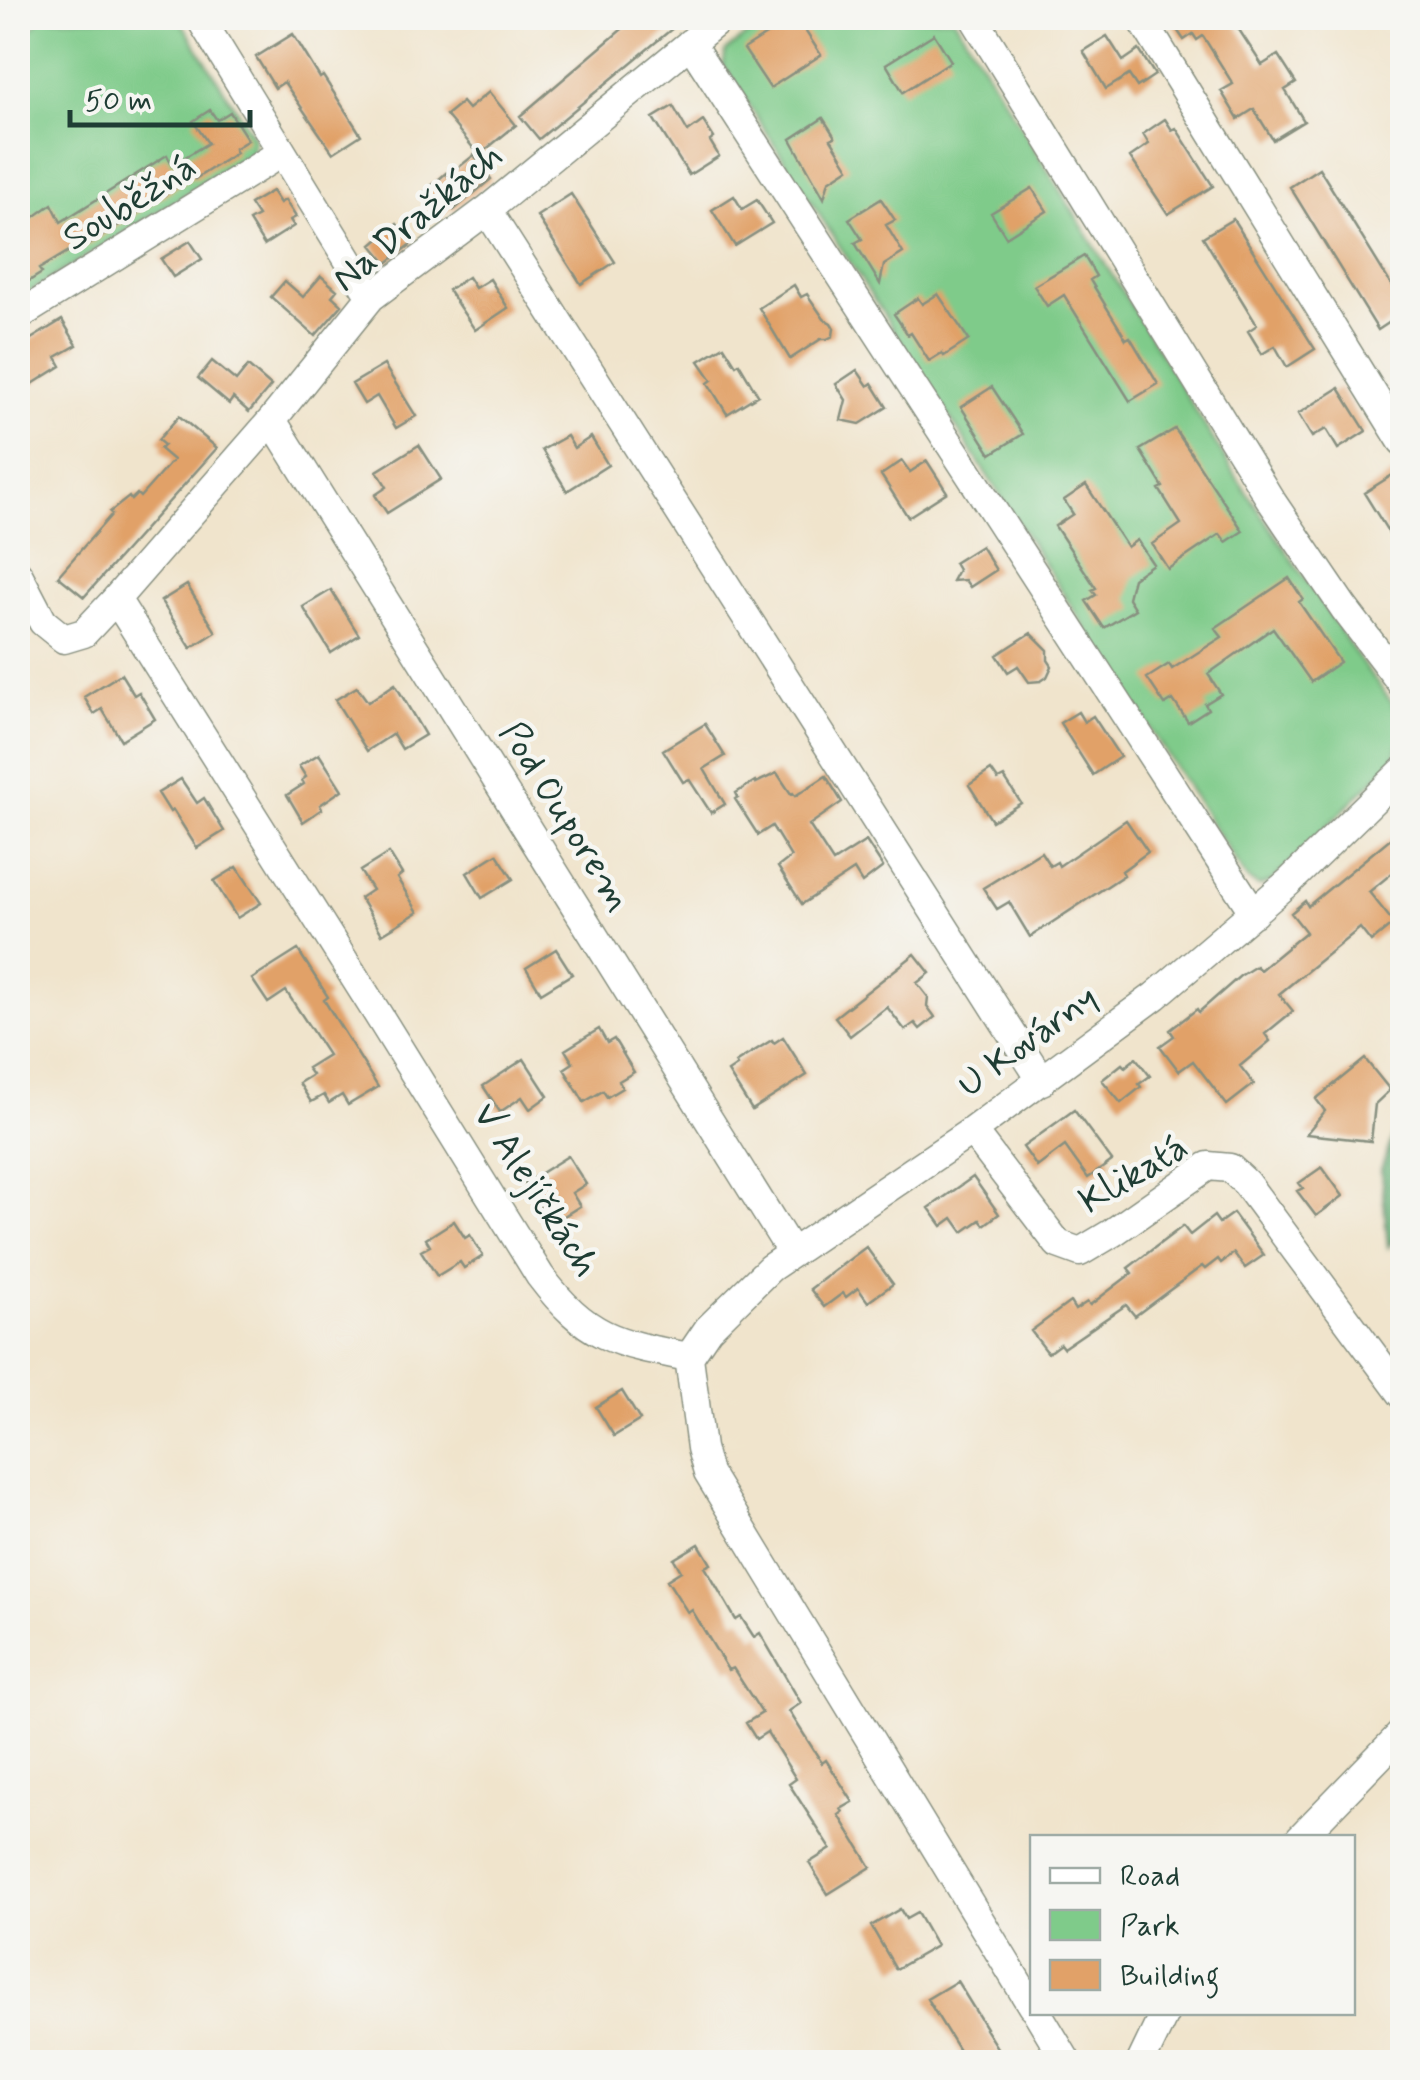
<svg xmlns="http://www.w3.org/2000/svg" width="1420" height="2080" font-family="Mynerve,sans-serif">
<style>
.green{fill:#7fcb8a;stroke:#4f845f;stroke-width:2.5}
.forest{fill:#67af76;stroke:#437655;stroke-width:2.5}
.building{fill:#e1a168}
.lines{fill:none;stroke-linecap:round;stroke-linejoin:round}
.minor-casing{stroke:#889080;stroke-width:31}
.minor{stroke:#fff;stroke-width:28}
.labels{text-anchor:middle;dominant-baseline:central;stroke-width:9;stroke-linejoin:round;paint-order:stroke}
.street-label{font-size:38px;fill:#1f3d34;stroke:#f6f6f2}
</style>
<rect width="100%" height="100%" fill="#f6f6f2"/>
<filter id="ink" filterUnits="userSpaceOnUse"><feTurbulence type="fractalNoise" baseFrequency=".01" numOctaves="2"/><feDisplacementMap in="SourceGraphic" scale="20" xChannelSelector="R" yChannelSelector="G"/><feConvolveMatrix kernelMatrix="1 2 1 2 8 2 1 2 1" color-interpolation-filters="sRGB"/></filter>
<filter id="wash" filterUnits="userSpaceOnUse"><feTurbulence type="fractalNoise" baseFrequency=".0048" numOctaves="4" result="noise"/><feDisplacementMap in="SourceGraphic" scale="40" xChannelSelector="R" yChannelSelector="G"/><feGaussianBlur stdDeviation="2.25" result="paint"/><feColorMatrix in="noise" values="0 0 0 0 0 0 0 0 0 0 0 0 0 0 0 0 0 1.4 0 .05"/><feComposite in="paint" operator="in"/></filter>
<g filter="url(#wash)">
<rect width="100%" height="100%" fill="#f0e4cc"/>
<path class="green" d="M42,18H179L254,138L252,153L18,299V43Z
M769,18H954L1235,475L1359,659L1393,704L1402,735L1393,761L1271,882L1259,886L1247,879L723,65L726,51Z"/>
<path class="forest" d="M1402,1112V1226L1388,1248L1381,1170Z"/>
<g id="blocks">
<path class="building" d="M635,18H685L539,139L520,116Z
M793,18H797L821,55L770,88L744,49Z
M1169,18H1234L1232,19L1262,65L1278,55L1296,83L1285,90L1304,121L1273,140L1254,109L1238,119L1221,91L1233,84L1203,36L1197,40L1193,34L1184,40Z
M293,34L320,78L323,76L361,135L333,153L284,82L275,88L256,57Z
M934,34L951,61L903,92L886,64Z
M1107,36L1123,61L1139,50L1155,75L1137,87L1129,75L1106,89L1083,51Z
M489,92L516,125L479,155L446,115L462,102L468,109Z
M673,106L688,132L703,121L714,138L710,141L719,156L689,175L653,118Z
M210,110L217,120L230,112L248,140L234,149L236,153L195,179L193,176L90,244L78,250L76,247L39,269L42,273L18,288V237L31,229L27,222L52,204L61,222L167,155L172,165L208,143L193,121Z
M823,118L835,137L831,139L849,168L829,181L824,198L791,139Z
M1165,119L1172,130L1176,128L1213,186L1168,214L1130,157L1149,144L1143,134Z
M474,155L491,179L454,210L452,207L440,217L421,195L446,173L448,176Z
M1319,168L1402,302V314L1378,330L1290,187Z
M1032,188L1047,211L1006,237L991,213Z
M272,191L280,203L285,200L296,217L290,220L294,226L264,245L249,221L258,216L250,204Z
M571,194L615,262L581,284L537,216Z
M734,196L742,209L757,200L772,223L735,246L712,210Z
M881,199L895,220L886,225L903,253L884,265L880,284L855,243L862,239L849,219Z
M1233,219L1315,349L1287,367L1275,346L1262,354L1248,331L1257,325L1203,237Z
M397,224L413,243L387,263L372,245Z
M190,241L202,259L173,277L161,259Z
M1084,256L1096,276L1090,280L1126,339L1130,337L1158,384L1130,401L1064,295L1047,306L1034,286Z
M321,276L337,290L332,296L342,305L315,336L271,297L285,281L303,297Z
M468,277L475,288L490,279L508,308L475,330L448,290Z
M794,285L801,297L807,294L824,319L831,323L834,328L833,336L827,339H821L790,359L759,308Z
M938,294L969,340L944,356L942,353L929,361L911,333L908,335L894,314L918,298L922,304Z
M62,320L77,345L56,357L61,366L18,393V347Z
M724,346L736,365L739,363L758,395L727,414L708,383L712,380L699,361Z
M212,361L236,381L248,366L271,386L249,412L233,398L229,404L198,378Z
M384,365L416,416L396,428L377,396L364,404L352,384Z
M857,370L868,386L872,383L887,407L860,424L841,420L846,400L836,384Z
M992,387L1023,434L991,454L961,407Z
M1339,388L1366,431L1338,449L1326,429L1312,437L1298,414Z
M179,416L217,448L84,597L58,576L112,514L110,512L129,497L131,500L137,494L140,497L173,460L160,449L164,445L158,440Z
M1175,429L1243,531L1226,542L1220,534L1168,569L1152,544L1181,524L1159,489L1163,487L1140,450Z
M567,436L574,448L591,437L608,465L567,491L542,450Z
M419,445L441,479L387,513L375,495L387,487L377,471Z
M902,461L910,472L927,461L947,492L908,517L881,475Z
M1394,474L1402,489V554L1364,493Z
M1086,485L1127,547L1137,540L1153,564L1133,578L1128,598L1135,609L1104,628L1086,601L1096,595L1092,590L1096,588L1055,526L1073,514L1064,500Z
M981,546L996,570L970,587L965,580L952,581L958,570L954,563Z
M1289,578L1303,599L1299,602L1340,662L1311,682L1273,628L1208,674L1221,694L1205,704L1208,709L1188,722L1173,700L1165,705L1147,678L1169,664L1172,669L1222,637L1215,628Z
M187,585L216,632L191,648L161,601Z
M331,590L359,635L331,653L303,607Z
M1031,633L1048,650V660L1052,666L1047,677L1041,681L1029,682L1018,666L1008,672L997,655Z
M121,674L134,695L139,692L155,719L121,740L102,709L94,714L84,697Z
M395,684L425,735L402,749L393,734L367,751L335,700L357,687L368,702Z
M1078,712L1084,722L1093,716L1120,757L1093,775L1060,723Z
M705,724L725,756L704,769L725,804L711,813L689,779L683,782L663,750Z
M319,754L342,790L320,805L322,809L303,822L287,795L304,784L302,780L306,777L299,766Z
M991,770L998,780L1004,777L1021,803L992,821L969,785Z
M777,773L791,794L793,793L795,796L826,776L842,802L809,825L833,862L866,841L883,867L862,883L854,870L802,904L778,867L791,857L772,826L758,835L735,799L738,797L736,793L755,781L756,783Z
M181,779L197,803L204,798L224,831L197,848L173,810L170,812L158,793Z
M1126,820L1148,852L1122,871L1124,875L1030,937L1009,902L997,909L983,888L1041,852L1050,866L1057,862L1059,866Z
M1392,837L1402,849V865L1369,892L1394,923L1371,942L1360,928L1279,994L1293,1011L1265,1034L1270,1041L1240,1066L1254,1084L1227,1105L1193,1061L1179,1071L1160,1046L1174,1036L1170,1030L1197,1009L1199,1012L1240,976L1256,966L1260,970L1306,932L1291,913L1305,901L1308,906Z
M389,853L402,874L397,878L418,912L382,934L360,898L372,890L360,871Z
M497,854L513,879L482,898L467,873Z
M237,867L261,903L237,918L214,881Z
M556,949L572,974L541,993L526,968Z
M298,950L328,997L324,1000L378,1087L348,1105L342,1095L329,1103L324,1095L311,1102L299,1083L312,1075L307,1068L328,1055L286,991L268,1003L252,979Z
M915,954L930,973L917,983L928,997L927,1006L935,1017L920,1029L915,1023L905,1030L887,1007L850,1036L835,1017Z
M599,1029L607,1043L614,1039L634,1072L619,1081L622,1088L607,1097L603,1091L584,1102L564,1069L573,1063L565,1050Z
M783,1037L807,1075L752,1110L728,1072L737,1066L735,1063L772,1040L774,1043Z
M1136,1058L1150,1076L1139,1084L1141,1087L1121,1103L1102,1080L1122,1064L1125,1067Z
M524,1059L548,1096L530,1109L522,1097L500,1112L483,1086Z
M1365,1059L1390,1090L1375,1104L1371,1141L1306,1134L1325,1111L1316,1099Z
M1074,1110L1112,1161L1088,1178L1065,1146L1037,1167L1023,1147Z
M568,1156L586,1184L572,1193L580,1206L551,1224L525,1183Z
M1322,1167L1343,1196L1316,1216L1297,1191L1303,1188L1299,1183Z
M973,1177L999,1214L984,1225L980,1220L963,1232L953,1218L942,1226L929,1208Z
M1233,1213L1264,1255L1245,1268L1234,1253L1221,1263L1218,1259L1205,1269L1202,1266L1135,1316L1126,1305L1063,1348L1060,1344L1048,1353L1031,1331L1070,1302L1075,1310L1087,1302L1090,1305L1132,1273L1128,1268L1183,1226L1190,1235L1214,1216L1219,1223Z
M454,1221L465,1238L470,1235L483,1256L464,1268L460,1262L437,1276L421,1251L430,1246L426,1239Z
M866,1247L893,1284L868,1302L858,1288L846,1297L843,1293L824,1307L810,1289Z
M622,1391L640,1420L614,1436L596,1407Z
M699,1544L711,1564L705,1567L736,1620L741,1617L754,1637L760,1633L801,1703L789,1711L822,1763L826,1760L853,1802L841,1809L843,1812L839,1815L871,1867L828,1894L809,1863L831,1849L789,1784L796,1779L767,1732L756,1739L746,1723L762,1713L733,1668L728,1670L692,1610L688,1613L667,1580L681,1571L674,1559Z
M900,1909L906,1919L917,1913L936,1946L896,1969L871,1926Z
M957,1981L986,2028L985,2029L1006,2062H966L927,1999Z"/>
</g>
</g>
<g filter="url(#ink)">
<use href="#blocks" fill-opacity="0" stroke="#889080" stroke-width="2.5"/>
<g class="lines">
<defs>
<path id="minor" d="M200,18L371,297
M974,18L1270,499L1344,608L1402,684
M1141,18L1402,441
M690,43L1254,913
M487,210L1042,1081
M18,316L281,153
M272,420L792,1253
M18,574L43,622L64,639L84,633L116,599L377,1013L540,1276C587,1338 615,1343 689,1357L701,1448L708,1473L1032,2006
M116,599L272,420L371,297L487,210L721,18
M972,1131L1058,1244L1080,1252L1112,1233L1208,1166L1230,1168L1246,1183L1402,1394
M689,1357L708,1329L770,1268L972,1131L1155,996L1289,882L1402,772
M1300,1838L1402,1733
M1037,2012L1067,2062
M1141,2062L1165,2012"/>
</defs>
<use href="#minor" class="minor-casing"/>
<use href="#minor" class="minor"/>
</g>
</g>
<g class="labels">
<g class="street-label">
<text transform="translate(130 203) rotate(-32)">Souběžná</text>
<text transform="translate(418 218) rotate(-40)">Na Dražkách</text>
<text transform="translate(565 817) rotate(58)">Pod Ouporem</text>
<text transform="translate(1028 1042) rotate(-36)">U Kovárny</text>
<text transform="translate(1134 1175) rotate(-31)">Klikatá</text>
<text transform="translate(535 1190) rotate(57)">V Alejíčkách</text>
</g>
</g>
<rect width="1420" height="2080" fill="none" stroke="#f6f6f2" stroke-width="60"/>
<rect x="1030" y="1835" width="325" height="180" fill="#f6f6f2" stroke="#a0aca6" stroke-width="2.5"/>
<rect x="1050" y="1868" width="50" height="15" fill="#ffffff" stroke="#a0aca6" stroke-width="2.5"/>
<text x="1120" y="1885" font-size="30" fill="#1f3d34">Road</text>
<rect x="1050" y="1910" width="50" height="30" fill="#7fcb8a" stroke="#a0aca6" stroke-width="2.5"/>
<text x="1120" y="1935" font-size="30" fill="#1f3d34">Park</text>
<rect x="1050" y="1960" width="50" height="30" fill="#e1a168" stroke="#a0aca6" stroke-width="2.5"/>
<text x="1120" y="1985" font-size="30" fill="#1f3d34">Building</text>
<path d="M70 110v15h180v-15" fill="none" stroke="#1f3d34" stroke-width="5"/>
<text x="85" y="110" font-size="30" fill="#1f3d34" stroke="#f6f6f2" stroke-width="8" paint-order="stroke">50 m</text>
</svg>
